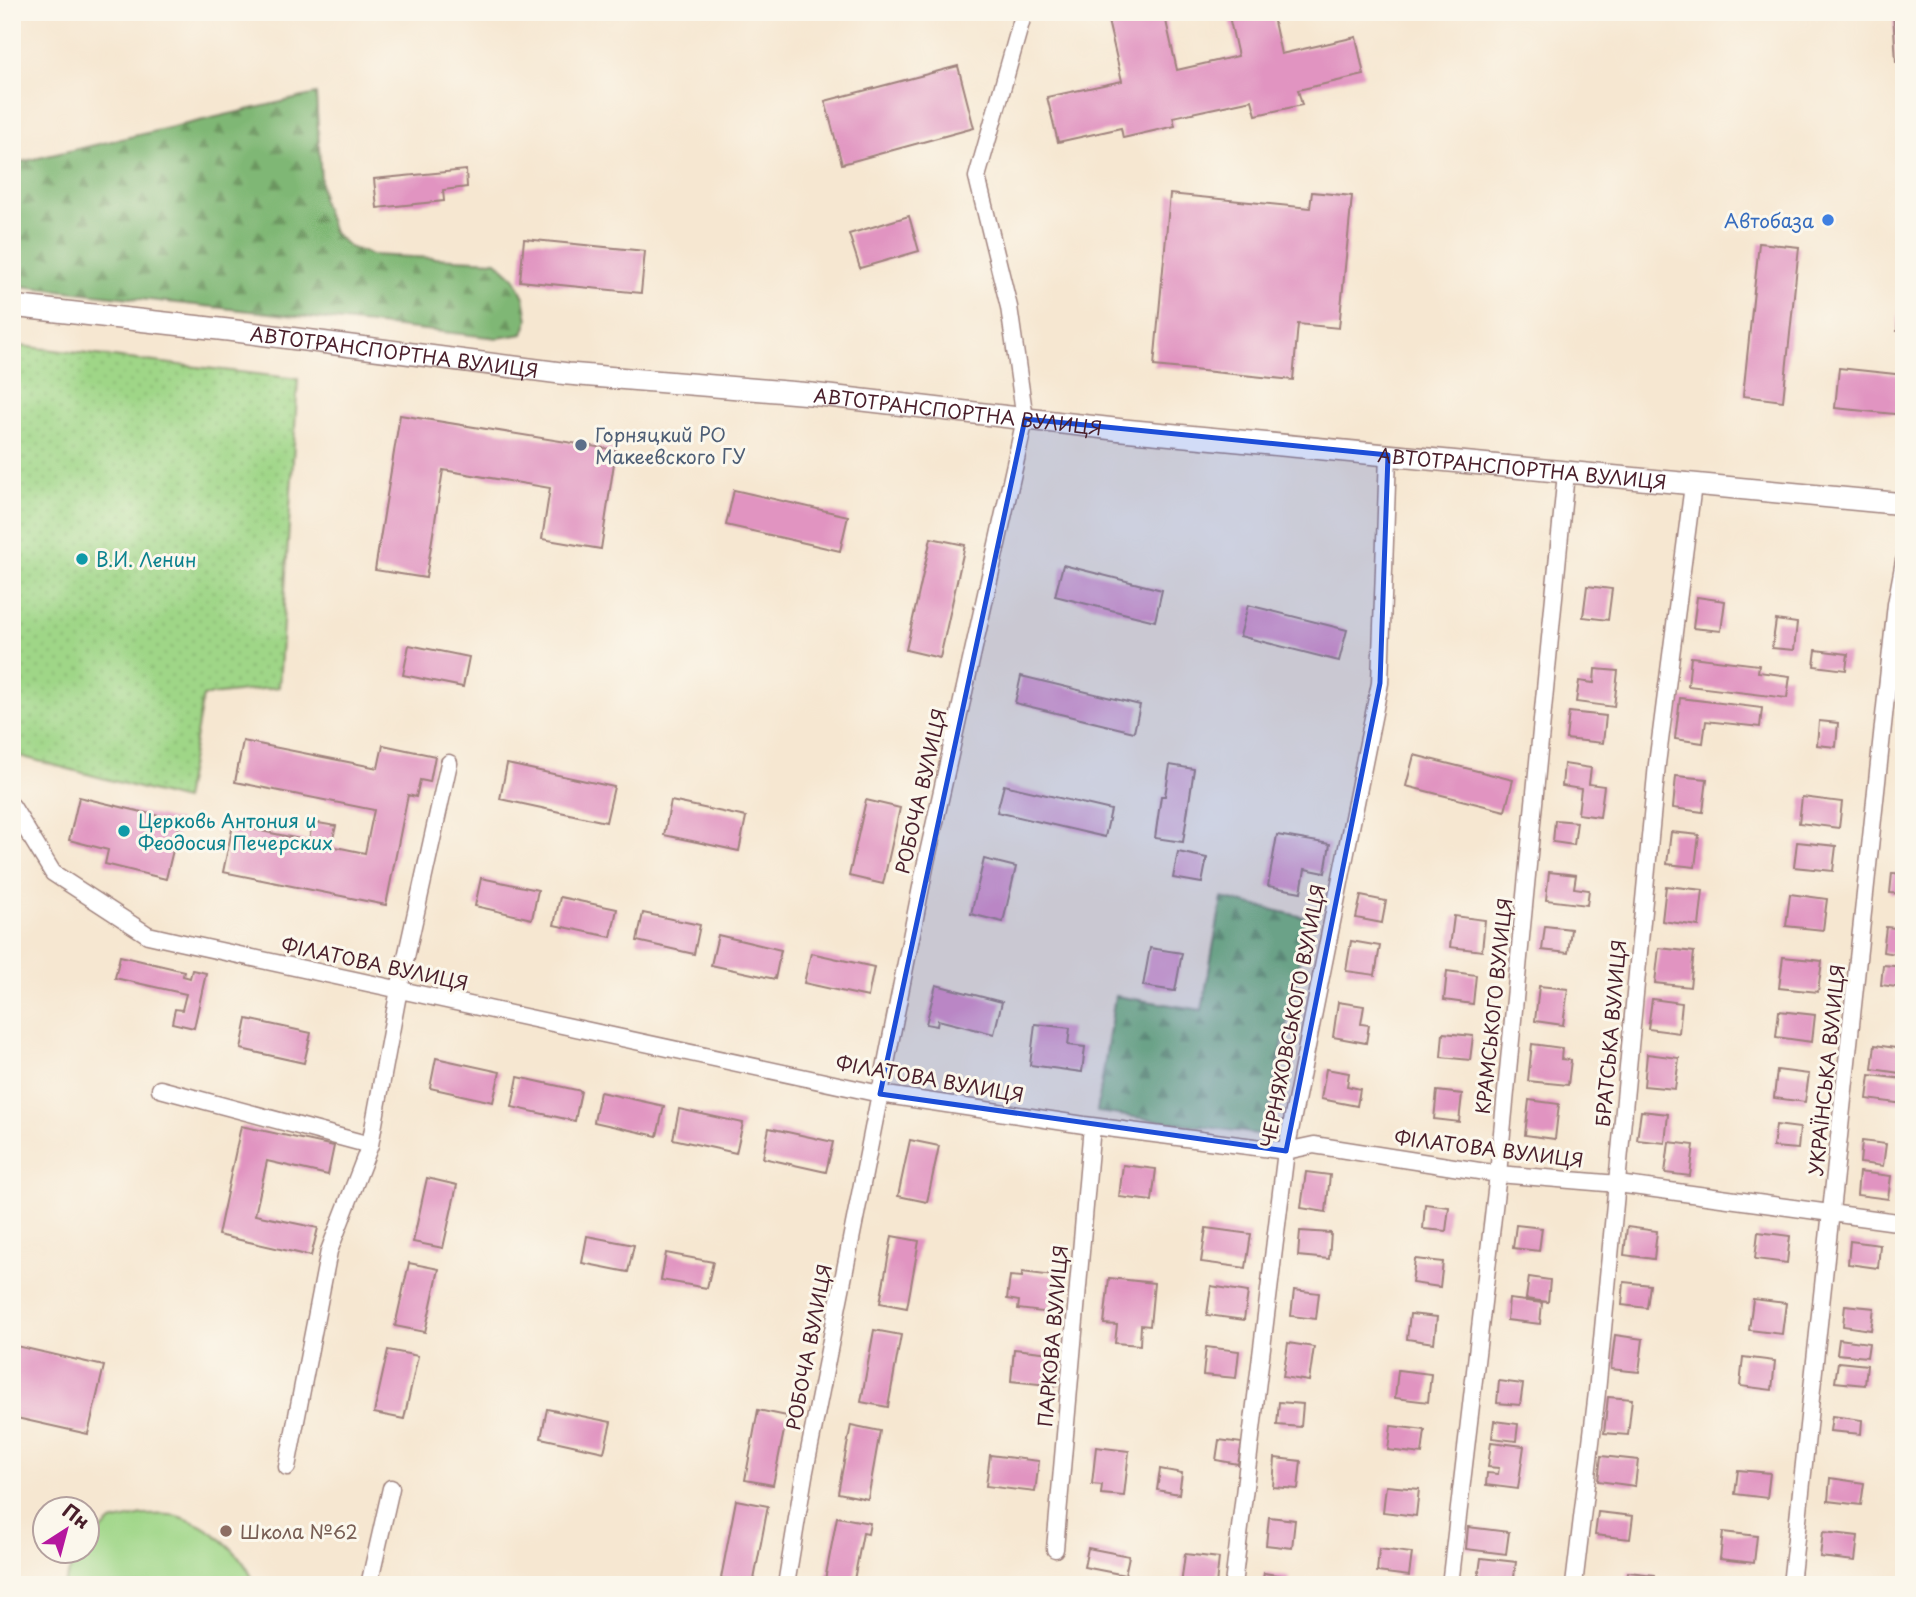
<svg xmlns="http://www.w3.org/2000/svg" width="1916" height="1597" font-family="'Playpen Sans',sans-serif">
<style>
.green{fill:#9fd687;stroke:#747a59;stroke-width:2}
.forest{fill:url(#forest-firs);stroke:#646b50;stroke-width:2}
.park{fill:url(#park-dots);stroke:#747a59;stroke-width:2}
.building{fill:#e194c1}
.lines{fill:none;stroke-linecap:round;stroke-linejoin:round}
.minor-casing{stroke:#a0837e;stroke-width:19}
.secondary-casing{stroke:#a0837e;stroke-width:24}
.minor{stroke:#fff;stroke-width:16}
.secondary{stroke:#fff;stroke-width:21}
.marked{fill:#1d4ed8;fill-opacity:0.2;stroke:#1d4ed8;stroke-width:5;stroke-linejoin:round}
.shop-dot{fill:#3f7fe0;stroke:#fbf7ec;stroke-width:2.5}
.service-dot{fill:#5c6f8a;stroke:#fbf7ec;stroke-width:2.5}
.culture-dot{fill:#0f9aa8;stroke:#fbf7ec;stroke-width:2.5}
.education-dot{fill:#8d6e63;stroke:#fbf7ec;stroke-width:2.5}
.labels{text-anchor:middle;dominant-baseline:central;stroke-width:6;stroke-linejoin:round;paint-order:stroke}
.shop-label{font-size:19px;fill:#366cbe;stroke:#fbf7ec;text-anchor:end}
.street-label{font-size:19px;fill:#4a1f2b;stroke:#fbf7ec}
.service-label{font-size:19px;fill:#4e5e75;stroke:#fbf7ec;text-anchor:start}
.culture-label{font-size:19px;fill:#0d838f;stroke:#fbf7ec;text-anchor:start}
.education-label{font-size:19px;fill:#785e54;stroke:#fbf7ec;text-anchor:start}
</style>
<defs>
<pattern id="forest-firs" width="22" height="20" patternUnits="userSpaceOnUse" patternTransform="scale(1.75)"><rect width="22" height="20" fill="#7fb774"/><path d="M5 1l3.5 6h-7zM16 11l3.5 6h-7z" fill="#6a945f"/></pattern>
<pattern id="park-dots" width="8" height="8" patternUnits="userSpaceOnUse" patternTransform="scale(1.75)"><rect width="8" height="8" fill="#9fd687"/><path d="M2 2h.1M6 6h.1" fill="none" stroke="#8ab775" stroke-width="1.8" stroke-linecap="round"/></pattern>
</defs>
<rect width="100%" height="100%" fill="#fbf7ec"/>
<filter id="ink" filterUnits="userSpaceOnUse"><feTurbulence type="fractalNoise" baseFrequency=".0143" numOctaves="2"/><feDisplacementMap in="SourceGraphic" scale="14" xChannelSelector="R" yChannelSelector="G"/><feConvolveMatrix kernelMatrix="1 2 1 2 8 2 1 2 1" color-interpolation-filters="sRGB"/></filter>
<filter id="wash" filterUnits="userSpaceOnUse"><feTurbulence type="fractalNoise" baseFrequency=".00686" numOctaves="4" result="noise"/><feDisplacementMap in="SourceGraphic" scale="28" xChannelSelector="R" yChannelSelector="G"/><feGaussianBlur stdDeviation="1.57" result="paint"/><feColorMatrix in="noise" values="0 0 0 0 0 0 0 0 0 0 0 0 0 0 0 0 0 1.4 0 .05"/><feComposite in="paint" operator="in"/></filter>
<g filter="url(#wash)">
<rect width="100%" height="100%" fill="#f6e7d1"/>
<path class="green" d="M143,1515C154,1515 167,1513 177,1516C210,1525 244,1553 255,1585H63L79,1552H88V1543L111,1522Z"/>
<path class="forest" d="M316,94L322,200L333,232L349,247L371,255L496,261L514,277L524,297L528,320L523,334L498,338L12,285V164Z
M1222,898L1308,918L1264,1135L1097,1112L1115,996L1202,1010Z"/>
<path class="park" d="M12,345L298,379L279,687L203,696L184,800L12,754Z"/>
<g id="blocks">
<path class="building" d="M1106,12H1164L1177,70L1238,56L1228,12H1272L1281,54L1356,37L1364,75L1298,90L1302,105L1256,115L1252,100L1173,117L1175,126L1123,138L1121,128L1058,142L1047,97L1122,81Z
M1893,12H1904V62H1896Z
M958,66L974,128L842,164L825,101Z
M466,170L467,187L443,190L444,201L377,208L374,179Z
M1312,192L1352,196L1339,328L1298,324L1293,380L1154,366L1170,194L1310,208Z
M909,216L919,251L860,268L849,234Z
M524,239L645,251L641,293L520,281Z
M1759,243L1799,247L1783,401L1743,396Z
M1902,284H1904V331H1897Z
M1839,368L1904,375V415L1835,408Z
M400,415L616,450L601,549L542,539L550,488L443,470L426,578L375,570Z
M734,490L848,516L840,551L726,525Z
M931,538L965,545L940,658L906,650Z
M1063,565L1162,590L1155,621L1055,596Z
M1587,586L1612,589L1608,620L1583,617Z
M1697,597L1725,601L1721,631L1693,628Z
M1248,605L1347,630L1339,661L1240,636Z
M1776,620L1797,623L1794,650L1772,648Z
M409,645L469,657L463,687L403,675Z
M1816,650L1848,654L1846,670L1814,666Z
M1691,657L1759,665L1758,672L1790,676L1787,698L1688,686Z
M1595,669L1618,671L1614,707L1576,702L1579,681L1594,683Z
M1021,676L1140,705L1134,732L1015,703Z
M1680,698L1762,708L1760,727L1706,721L1703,743L1675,739Z
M1569,712L1606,716L1603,743L1566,739Z
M1819,721L1838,723L1836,747L1817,745Z
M243,741L378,768L383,745L435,756L430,782L420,780L416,797L408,795L386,905L223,872L233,825L309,841L312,822L336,826L331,846L365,853L374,810L235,782Z
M1414,755L1513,780L1505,811L1406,786Z
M507,764L614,787L606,822L500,799Z
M1564,764L1591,768L1589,784L1604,786L1600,817L1578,814L1581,789L1562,786Z
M1170,765L1194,769L1183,842L1155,838L1161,796H1165Z
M1676,776L1707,779L1703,812L1673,808Z
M1004,785L1111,810L1105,837L997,812Z
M79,797L180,821L166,879L105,864L108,850L69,840Z
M1802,797L1842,802L1839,828L1799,823Z
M866,800L900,808L883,884L849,876Z
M671,801L746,817L739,851L664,835Z
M1555,820L1577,822L1574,845L1553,842Z
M1671,832L1699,835L1695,867L1667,864Z
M1277,835L1330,844L1325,873L1305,869L1301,892L1268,886Z
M1797,842L1836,846L1833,871L1794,867Z
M1178,852L1207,858L1202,883L1173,878Z
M984,859L1016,867L1003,922L971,914Z
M1549,872L1576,875L1574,888L1589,890L1587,905L1546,900Z
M1892,873L1904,874V894L1890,893Z
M481,878L538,890L532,919L475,906Z
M1666,886L1703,890L1699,926L1662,921Z
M1790,894L1827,899L1823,930L1786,926Z
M1361,896L1386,901L1382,923L1356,918Z
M560,897L617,909L611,937L554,925Z
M643,913L700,925L694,954L637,941Z
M1454,916L1485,920L1482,951L1450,947Z
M1545,926L1571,929L1568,953L1542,950Z
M1886,927L1904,929V955L1883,952Z
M718,935L781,950L775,979L711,965Z
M1351,941L1380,946L1375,975L1346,971Z
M1150,948L1182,953L1175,991L1143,986Z
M1659,948L1694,952L1690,987L1655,983Z
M811,953L874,967L868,997L804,983Z
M120,956L184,971L183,976L190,978L192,970L206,973L194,1028L172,1023L175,1009L182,1010L186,994L115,978Z
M1783,957L1822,961L1818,992L1779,988Z
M1883,965L1904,967V988L1881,985Z
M1447,971L1476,975L1473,1004L1444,1000Z
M936,985L1002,1002L994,1034L938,1020L937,1026L926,1024Z
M1539,986L1568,989L1563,1025L1535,1021Z
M1652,999L1682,1003L1679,1033L1648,1029Z
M1338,1002L1364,1006L1361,1024L1369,1025L1366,1043L1333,1037Z
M1779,1011L1815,1015L1812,1042L1776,1037Z
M247,1019L311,1033L304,1063L241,1049Z
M1035,1024L1070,1028L1068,1045L1085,1047L1082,1072L1030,1065Z
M1443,1033L1473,1036L1470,1060L1441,1057Z
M1532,1044L1562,1048L1561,1059L1571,1060L1568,1085L1528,1081Z
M1875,1045L1903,1049L1900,1073L1872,1069Z
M1647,1054L1679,1058L1675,1089L1644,1086Z
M436,1058L500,1072L493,1102L430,1088Z
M1326,1069L1349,1073L1347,1086L1360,1089L1357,1106L1321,1099Z
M1777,1070L1809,1074L1805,1102L1774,1098Z
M1870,1075L1904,1079V1104L1867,1099Z
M518,1077L581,1091L575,1121L512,1107Z
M1437,1091L1462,1094L1459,1122L1434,1119Z
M600,1092L664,1106L657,1136L594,1122Z
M1529,1100L1559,1104L1555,1139L1525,1135Z
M679,1109L743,1123L736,1153L673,1139Z
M1641,1111L1668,1114L1665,1143L1637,1140Z
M1776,1125L1800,1128L1798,1149L1773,1147Z
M241,1126L334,1146L328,1175L267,1161L255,1215L318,1228L311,1256L218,1235Z
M769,1128L833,1142L826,1172L763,1158Z
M910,1140L939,1146L927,1202L898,1196Z
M1862,1141L1886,1144L1883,1166L1860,1163Z
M1669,1142L1694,1145L1690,1176L1665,1173Z
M1123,1165L1156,1169L1152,1201L1119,1197Z
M1306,1172L1330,1175L1326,1212L1301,1208Z
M1859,1172L1891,1176L1888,1199L1857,1195Z
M427,1178L457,1185L443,1248L413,1242Z
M1425,1204L1449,1207L1446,1231L1423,1229Z
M1516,1225L1542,1228L1539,1251L1513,1248Z
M1627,1227L1657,1231L1654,1259L1624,1255Z
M1206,1228L1251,1234L1246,1268L1201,1262Z
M1300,1231L1331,1233L1329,1259L1298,1256Z
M1758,1232L1790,1236L1787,1263L1755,1259Z
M587,1236L634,1245L628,1272L582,1263Z
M892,1236L919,1241L907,1308L880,1303Z
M1850,1241L1880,1245L1878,1268L1848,1264Z
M666,1253L713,1262L707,1288L661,1280Z
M1415,1259L1443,1262L1440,1287L1412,1283Z
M409,1263L439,1269L425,1332L395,1326Z
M1022,1272L1054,1276L1050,1313L1018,1309L1019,1301L1007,1299L1010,1276L1022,1277Z
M1529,1277L1550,1280L1548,1302L1526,1299Z
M1109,1278L1154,1283L1150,1326L1141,1325L1140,1345L1115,1343L1117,1325L1104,1324Z
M1624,1282L1650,1285L1647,1308L1622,1305Z
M1211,1286L1248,1292L1244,1320L1207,1315Z
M1294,1290L1319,1293L1316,1319L1291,1316Z
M1509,1299L1542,1303L1540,1324L1507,1320Z
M1753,1299L1786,1303L1782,1334L1749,1330Z
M1845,1305L1874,1308L1871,1330L1843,1326Z
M1410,1314L1437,1317L1434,1343L1407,1339Z
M874,1330L901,1335L888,1407L861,1402Z
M1615,1335L1643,1339L1639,1372L1611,1369Z
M1839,1339L1869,1343L1867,1357L1837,1354Z
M1288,1343L1314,1347L1309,1381L1283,1377Z
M12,1345L104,1366L88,1434L12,1417Z
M1206,1347L1239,1351L1236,1378L1203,1375Z
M1014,1349L1060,1354L1057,1386L1011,1381Z
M388,1350L418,1356L404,1419L374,1413Z
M1743,1357L1775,1361L1772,1390L1740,1386Z
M1838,1362L1867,1365L1865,1385L1835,1382Z
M1398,1370L1431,1374L1428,1402L1395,1398Z
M1499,1381L1523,1384L1520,1405L1497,1403Z
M1608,1397L1632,1399L1628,1435L1604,1433Z
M1279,1402L1303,1404L1301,1427L1277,1425Z
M547,1409L611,1422L604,1452L541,1438Z
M758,1410L787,1416L773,1485L745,1480Z
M1832,1416L1862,1420L1861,1434L1830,1431Z
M1494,1421L1518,1424L1516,1441L1492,1438Z
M851,1425L880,1431L868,1499L838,1493Z
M1391,1426L1425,1430L1422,1454L1388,1450Z
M1219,1440L1242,1443L1238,1464L1216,1460Z
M1491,1442L1524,1446L1518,1489L1486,1485L1487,1473L1498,1474L1499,1468L1488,1467Z
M1096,1447L1129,1451L1124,1496L1101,1494L1102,1485L1092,1484Z
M990,1455L1039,1461L1035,1492L986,1486Z
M1601,1456L1638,1460L1635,1486L1598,1481Z
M1275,1458L1301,1461L1298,1489L1273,1487Z
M1160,1469L1182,1473L1179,1494L1157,1490Z
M1738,1470L1770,1473L1767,1498L1735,1494Z
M1830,1478L1864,1483L1861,1505L1828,1501Z
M1386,1486L1419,1489L1416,1516L1383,1512Z
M736,1500L768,1506L753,1585L721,1578Z
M1598,1512L1633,1516L1630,1539L1595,1535Z
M837,1517L870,1523L868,1534L863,1533L853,1585H824Z
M1269,1517L1295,1520L1292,1548L1266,1545Z
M1468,1527L1509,1532L1506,1554L1466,1549Z
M1723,1532L1757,1536L1754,1563L1720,1559Z
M1823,1532L1858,1536L1855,1561L1820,1557Z
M1088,1548L1129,1556L1125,1575L1084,1567Z
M1379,1549L1412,1553L1409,1576L1377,1572Z
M1185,1554L1219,1558L1216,1585H1181Z
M1481,1558L1516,1562L1513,1585H1489L1490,1581L1478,1580Z
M1628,1572L1654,1575L1653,1585H1626Z
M1264,1573L1289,1577L1288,1585H1262Z"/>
</g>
</g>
<g filter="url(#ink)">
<use href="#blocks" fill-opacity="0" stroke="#a0837e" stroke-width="2"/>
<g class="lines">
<defs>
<path id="minor" d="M12,806L53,873L148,935L179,942L880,1094L1084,1125L1286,1151L1314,1145L1498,1174L1618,1184L1904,1223
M160,1089L370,1145
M287,1467L329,1251L370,1145L399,989L449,763
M1055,1549L1092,1126
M369,1585L391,1488
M786,1585L804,1476L926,862L1025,419L1009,307L977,177L1024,12
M1233,1585L1286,1151L1380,683L1388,455
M1450,1585L1498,1174L1566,473
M1574,1585L1597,1392L1657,764L1693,485
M1791,1585L1896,604L1904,561"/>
<g id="secondary">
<path id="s1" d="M12,306L228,330L568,374L811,394L1123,430L1904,504"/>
</g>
</defs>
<use href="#minor" class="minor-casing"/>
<use href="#secondary" class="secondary-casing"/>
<use href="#minor" class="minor"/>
<use href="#secondary" class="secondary"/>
</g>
</g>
<path class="marked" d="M1025,419L1388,455L1380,683L1286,1151L880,1094Z"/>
<circle class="shop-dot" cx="1828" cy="220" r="7"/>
<circle class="service-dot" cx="581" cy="445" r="7"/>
<g class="culture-dot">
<circle cx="82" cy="559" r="7"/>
<circle cx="124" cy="831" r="7"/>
</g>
<circle class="education-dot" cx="226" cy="1531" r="7"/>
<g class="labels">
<g class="shop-label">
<text x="1814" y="220">Автобаза</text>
</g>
<g class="street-label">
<text stroke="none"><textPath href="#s1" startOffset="385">АВТОТРАНСПОРТНА ВУЛИЦЯ</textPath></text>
<text stroke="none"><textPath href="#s1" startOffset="952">АВТОТРАНСПОРТНА ВУЛИЦЯ</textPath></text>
<text stroke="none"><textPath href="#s1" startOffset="1519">АВТОТРАНСПОРТНА ВУЛИЦЯ</textPath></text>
<text transform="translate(920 791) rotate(-77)">РОБОЧА ВУЛИЦЯ</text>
<text transform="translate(375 963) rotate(12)">ФІЛАТОВА ВУЛИЦЯ</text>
<text transform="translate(1493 1006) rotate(-84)">КРАМСЬКОГО ВУЛИЦЯ</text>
<text transform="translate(1292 1016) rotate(-79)">ЧЕРНЯХОВСЬКОГО ВУЛИЦЯ</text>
<text transform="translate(1610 1033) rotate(-85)">БРАТСЬКА ВУЛИЦЯ</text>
<text transform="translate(1826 1070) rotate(-84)">УКРАЇНСЬКА ВУЛИЦЯ</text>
<text transform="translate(930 1078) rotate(10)">ФІЛАТОВА ВУЛИЦЯ</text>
<text transform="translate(1489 1148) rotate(7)">ФІЛАТОВА ВУЛИЦЯ</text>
<text transform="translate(1052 1336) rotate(-85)">ПАРКОВА ВУЛИЦЯ</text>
<text transform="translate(808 1347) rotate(-79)">РОБОЧА ВУЛИЦЯ</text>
</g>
<g class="service-label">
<text x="595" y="434">Горняцкий РО<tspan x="595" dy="22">Макеевского ГУ</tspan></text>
</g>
<g class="culture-label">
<text x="96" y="559">В.И. Ленин</text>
<text x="138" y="820">Церковь Антония и<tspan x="138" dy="22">Феодосия Печерских</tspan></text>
</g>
<g class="education-label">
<text x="240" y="1531">Школа №62</text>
</g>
</g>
<rect width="1916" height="1597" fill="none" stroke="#fbf7ec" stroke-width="42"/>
<g transform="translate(66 1530) rotate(36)"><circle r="33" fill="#fbf7ec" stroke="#b4a19f" stroke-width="2"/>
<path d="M0-5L12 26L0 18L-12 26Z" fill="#b5179e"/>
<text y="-10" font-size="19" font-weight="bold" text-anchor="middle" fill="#4a1f2b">Пн</text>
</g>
</svg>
